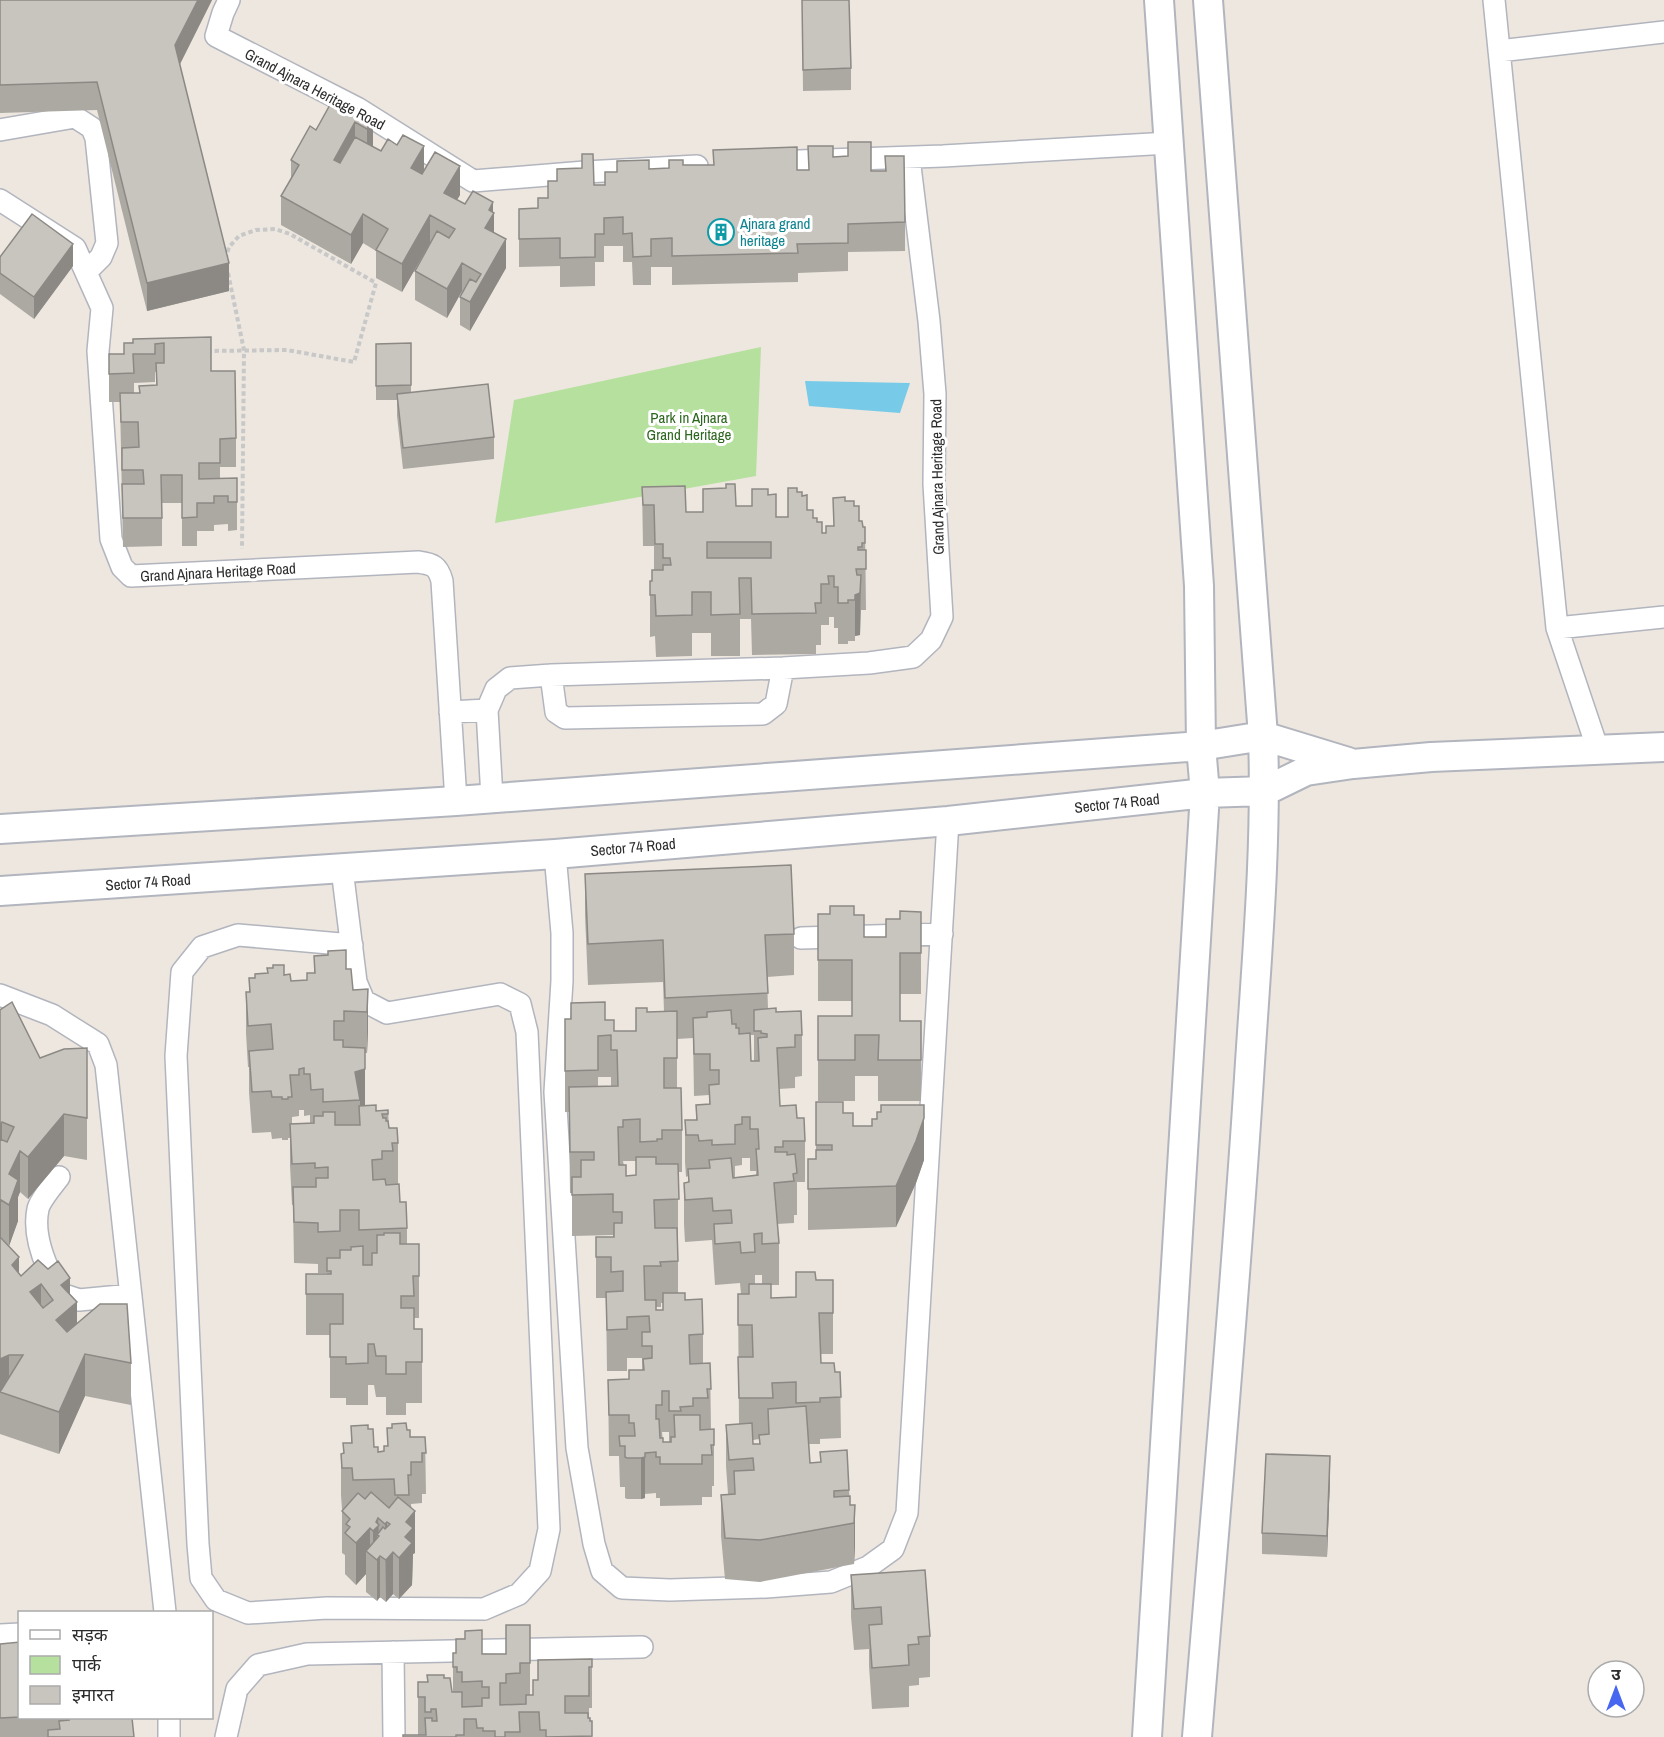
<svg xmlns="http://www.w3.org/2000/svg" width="1664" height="1737" font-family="'Archivo Narrow','Noto Sans Devanagari',sans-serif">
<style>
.green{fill:#b5e09e}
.water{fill:#77cbe9}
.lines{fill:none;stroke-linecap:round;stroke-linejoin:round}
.street-casing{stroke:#b2b5be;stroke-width:24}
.secondary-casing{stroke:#b2b5be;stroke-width:32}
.path{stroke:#c8c8c8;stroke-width:4;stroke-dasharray:4.5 3;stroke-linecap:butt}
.street{stroke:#fff;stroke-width:21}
.secondary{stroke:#fff;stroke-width:28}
.wall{fill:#aca9a3;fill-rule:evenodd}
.shaded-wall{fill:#8c8985}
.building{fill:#c8c4be;stroke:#8c8985;stroke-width:1.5;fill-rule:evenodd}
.labels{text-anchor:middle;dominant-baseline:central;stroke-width:6;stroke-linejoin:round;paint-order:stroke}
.street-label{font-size:15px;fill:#2c2c2c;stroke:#fff}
.culture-label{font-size:15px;fill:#0d838f;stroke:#fff;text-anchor:start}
.park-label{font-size:15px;fill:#2d661e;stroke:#fff}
</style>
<rect width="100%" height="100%" fill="#ede7df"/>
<path class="green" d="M761,347L756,476L495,523L514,400Z"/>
<path class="water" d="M805,381L910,383L900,413L809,406Z"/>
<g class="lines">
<defs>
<path id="street" d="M229,0L223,13L216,36L357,108L473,181L585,172L697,166
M1494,0L1557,628L1598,750
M1499,51L1664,32
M0,130L75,117L92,128L96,138L107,243L101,257L86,272
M770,162L943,156L1169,143
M0,200L75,248L102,308L98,351L111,539L122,567L131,576L418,562C433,564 438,566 442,581L456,801
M1557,628L1664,617
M551,675L556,712L565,718L763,714L776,704L783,668
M450,712L487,710
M492,798L487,710L496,689L510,678L551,675L783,668L869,663L913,657L931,640L942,617L934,484L935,394L929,321L909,158
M555,854L562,933V981L555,1092L577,1448L594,1544L602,1571L622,1588L670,1590L766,1587L831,1582L868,1567L893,1549L907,1513L948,821
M342,869L356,982L364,1001L387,1013L500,994L520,1004L527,1032L549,1529L540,1571L519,1594L484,1609L327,1608L248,1613L216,1600L201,1578L198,1544L176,1056L182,972L202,947L238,935L352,945
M801,938L942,934
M0,995L52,1015L98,1044L106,1065L165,1612
M59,1177C53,1185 40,1200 38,1209C32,1237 47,1270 61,1294L79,1300L131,1295
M0,1635L20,1634
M393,1652L394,1737
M169,1718V1737
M226,1737L237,1689L258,1665L307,1654L642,1647"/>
<path id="secondary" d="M0,829L456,801L1201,746L1263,736L1348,762
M0,891L555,854L948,821L1205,793L1265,791L1306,771L1353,764L1431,757L1664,747
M1147,1737L1205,793L1201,746L1199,586L1159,0
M1197,1737C1215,1518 1235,1298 1249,1078C1256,965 1267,850 1263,736L1208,0"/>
</defs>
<use href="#street" class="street-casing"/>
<use href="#secondary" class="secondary-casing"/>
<path class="path" d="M228,273L244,350L242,549
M207,351L287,350L354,362L376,283L290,234L275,229L256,230L239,236L229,247L226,257"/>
<use href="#street" class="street"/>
<use href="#secondary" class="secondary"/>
</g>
<path class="wall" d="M0,0H212L180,64L229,291L147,311L97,110L0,113Z
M802,0L851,68V90L803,91Z
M335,105L373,118V147L424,171L460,195L457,200L465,204L493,212L494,233L506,268L470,331L460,325V297L462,291L447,318L415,300V271L430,243L402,292L376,278V251L363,243L351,264L281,225V196L291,180V160Z
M885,156L905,222V251L848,252V271L798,273V282L672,285V267H651V285H633L632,262H623V246H604V262H595V286L560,287V266L519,267V209L538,208L548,198L557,181L594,185H605L617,172L669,168L683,165L797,170H808L833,157L871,171H885Z
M0,257L73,266L34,319L0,294Z
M211,337V371L236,438V467H220V478H237V530L228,531V524L214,525V531H197V546H182V503H162V546L123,547L120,402H109V354H124V343ZM155,372H156V385L139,393H134V383L155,382Z
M411,343V393L494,437V459L403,469L397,416V400H376V344Z
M642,487L686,512H703L736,506H752L768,495L776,517H788V488L797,492L802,496L807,510L813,518L817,522L822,533H826L833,526L845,501L854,506L859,521L863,527H865L866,610H861L860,635L855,636V641H848V644H838V628H834V617H829V625H821V645H816V654L752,655L751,619H740V656H711V633H692V656L656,657L655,636L650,637V581H652L654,570V546H643Z
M585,874L794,934V975L767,977L768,1009L776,1012L802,1035V1076L795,1077V1088L779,1089L780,1106L797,1118L805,1141V1182H797V1215H794V1223L777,1224L779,1243V1285H771V1298L796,1297L816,1280L833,1313V1354H820L821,1363L835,1372H840L841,1438L820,1439V1444H809L810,1463L849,1490L850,1505H855V1546L854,1564L760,1582L725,1579L721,1536V1495L728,1494L726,1466V1425L739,1424L738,1294H749H741L740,1283L715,1285L712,1240L685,1242L684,1224V1183H688V1176L686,1177L685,1162V1120H696V1105L709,1104V1095L694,1096L693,1038L677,1039V1088L682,1130V1172H678V1293L685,1300L703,1334V1364L710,1363L711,1429H714V1486H712V1497H702V1505L660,1506V1498H656V1493L645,1494V1498L641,1499H627L625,1498V1487H620L619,1456H609L608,1380L629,1379L642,1370V1358H627V1371H607L606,1298H596V1237H613V1235L572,1236V1193H570L569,1112H565V1019L605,1020L614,1031H636L647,1012H664L663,982L588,985L585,915ZM750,1035H754V1061H751ZM598,1077H611V1086L598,1087ZM742,1158H750V1171H756V1176L735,1177V1166L742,1165ZM623,1161H636V1175L626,1176ZM755,1275H762V1284H755ZM661,1303H663V1310H656V1307H661ZM662,1432H669V1442H663ZM759,1439V1444H753V1440Z
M921,912V994H900V1021H921V1101H878V1076H855V1101H818V1016H852V1001H818V914L854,915L864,937H886L900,919Z
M314,956L346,969L353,990L368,989V1031L367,1053H365V1106L376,1111L388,1110L389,1128L398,1143V1184L400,1202L407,1228V1244H419V1318H414V1329H422V1403H406V1415H386V1397H376L374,1385H368V1405H346V1398H330V1335H306V1274H327V1273H318V1264L294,1263L293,1205H292L290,1165V1138H288V1140H282V1138L272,1139L271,1132L252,1133L249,1092V1067H248L246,1033V992H249V978L284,975L291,981L307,980L314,973ZM299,1110H304V1116L310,1115V1123L292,1124V1117L299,1116Z
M0,1010L40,1058L87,1048V1160L64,1156L28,1199L20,1192L18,1197V1221L9,1246L19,1274L21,1276L70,1295L77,1324L131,1363V1405L85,1396L59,1454L0,1434Z
M816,1102L843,1113L853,1126L924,1160L916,1183L896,1227L808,1230V1159H816Z
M351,1426L368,1429L374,1447L378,1452L384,1451L387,1446L407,1430L410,1437H425L426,1494H422V1503L411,1504L415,1553L413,1554L412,1585L399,1599L393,1594L386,1602L380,1597L377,1601L366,1592V1574L356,1585L345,1574V1555L342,1553V1511L343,1509H342L341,1495V1454L343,1453L351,1443Z
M1330,1478L1327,1557L1262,1554V1533Z
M851,1575L930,1636V1677L919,1678V1685L909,1686V1707L872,1709L869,1666V1649L854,1650L851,1617Z
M530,1625V1695H533L538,1680L592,1659V1708H589V1718L590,1721H592V1737H403L418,1735V1682H427L444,1678L452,1692H453V1653L506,1654Z
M0,1644L20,1718H132L134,1737H0Z"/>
<path class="shaded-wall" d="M198,0H212L175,74V45Z
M373,118V146L367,157V129Z
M355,122V151L334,188V160Z
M424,146V175L411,168Z
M460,166V195L444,221V193Z
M493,202V214L494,213V241L485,228L489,210Z
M363,214V243L351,264V235Z
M430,215V243L402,292V264Z
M506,239V268L470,331V302Z
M73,244V266L34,319V297Z
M229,263V291L147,311V283Z
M462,263V291L447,318V289Z
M861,575L860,635L855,636V595Z
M368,989V1031L367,1053V1012Z
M365,1048V1110L360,1112V1100L355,1072Z
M64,1114V1156L28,1199V1157Z
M924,1118V1160L916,1183L896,1227V1186Z
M2,1122V1163L0,1167V1126Z
M20,1151V1192L18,1197V1221L9,1246V1174Z
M1,1200V1242L0,1244V1203Z
M19,1257V1298L12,1265Z
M70,1278V1307L77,1302V1343L56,1320L61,1285Z
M41,1284V1326L30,1292Z
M85,1354V1396L59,1454V1412Z
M9,1355V1395L0,1392V1359Z
M1330,1456V1478L1327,1557V1536Z
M645,1457V1498L641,1499V1458Z
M855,1505V1546L854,1564V1523Z
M415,1511V1553L413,1554L412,1585L399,1599V1558L406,1522Z
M378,1518L379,1536L377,1535V1560L373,1557V1531L376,1522Z
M387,1522V1559L393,1552V1594L386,1602L385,1524Z
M370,1528V1554L366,1551V1574L356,1585V1543Z
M380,1556V1597L377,1601V1560Z"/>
<path class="building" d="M0,0H198L175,45L229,263L147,283L97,82L0,85Z
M802,0H849L851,68L803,70Z
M339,98L373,118L367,129L355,122L334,160L340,163L355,137L381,151L388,139L397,145L403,135L424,146L411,168L422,174L435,152L460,166L444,193L465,204L473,191L493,202L489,210L494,213L485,228L506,239L470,302L460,297L470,279L476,282L481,274L462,263L447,289L415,271L437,231L449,238L455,229L430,215L402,264L376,250L388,229L363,214L351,235L281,196L299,165L291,160L310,126L316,130L331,103L335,105Z
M848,142H871V171H886L885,156H904L905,222L848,224V243L797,244L798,253L672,256V238L651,239V256L633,257L632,233L623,234V217L604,218V234H595V257L560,258V238L519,239V209L538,208V198H548V181H557V169L582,168V154H593L594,185H605V172H617V161L649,160V169L669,168V160H683V165H714L713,150L797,147V170H809L808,146H833V157L848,156Z
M32,214L73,244L34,297L0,273V257Z
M211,337V371H235L236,438L220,439V463H199V479L237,478V502H228V496H214V503H197V517L182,518V475H161L162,518H123L122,484H144L143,470H122V448L139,447L138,422H121L120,393H140L139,386L157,385L156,363H164V343L155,344V354H133L134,373L109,374V354H124V343H133V339Z
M411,343V385L376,386V344Z
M488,384L494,437L403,448L397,394Z
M726,484H735L736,506H752V489H768V495L776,494V517H788V488H797V492H802V496L807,495V510H813V518H817V522H822V533H826V526H834L833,498L845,497V501H854V506H859V521H862L863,527H865V543H862V547H858V550H866V569H856L857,575H861L860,593L855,595V600H848V603H838V587H834V576H828L829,584H821V603H815L816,613L752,614L751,578H739L740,614L711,615V592H692V615L656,616L655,595H650V581H652V570H663V565H671L670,558H663V544H655L654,505H643L642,487L685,486L686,512H703V489L726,488ZM707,542H771V558H707Z
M791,865L794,934L765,935L768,993L665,998L663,940L588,944L585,874Z
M830,906H854V915H864V937H886V919H900V911L921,912V953H900V1021H921V1060H878L879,1035H855V1060H818V1016H852V960H818V914H830Z
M346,950V969H351L353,990L368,989L367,1012L344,1011V1021H334V1040H343V1047L365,1048V1069L355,1072L360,1100L323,1102V1089L311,1090L310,1074H304V1068L299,1069V1075H290L292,1097H288V1099H282V1097H272L271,1091L252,1092L249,1051L273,1049L271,1024L248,1026L246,992H250L249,978H255V974L268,973L267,968H273V965H284V975L290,974L291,981L307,980V973H315L314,956L328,955V951Z
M12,1002L40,1058L64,1049L87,1048V1118L64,1114L28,1157L20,1151L9,1174L18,1180L9,1205L1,1200L0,1203V1139L7,1142L14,1127L2,1122L0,1126V1010Z
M605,1002V1020H614V1031H636V1008H647V1012L677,1011V1058H664V1088H681L682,1130H662V1139H657V1141L640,1142V1119L623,1120V1127H618L619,1165H626V1176L636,1175V1157H656V1164H678L679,1199L654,1200L655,1228H677L678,1261L660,1262L661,1266H644L645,1300H656V1310H663V1293H685V1300L702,1299L703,1334L689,1335L690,1364L710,1363L711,1389H707L708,1398H693V1406L680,1407L681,1411H669V1391H662V1405H656V1419H659L660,1438H663V1442H671V1437H675L674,1415H700V1430L714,1429V1445H711L712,1455H702V1464H660V1457H656V1452L645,1453V1457L641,1458H627L625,1457V1446H620L619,1436H635L634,1423H629V1415H609L608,1380L629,1379V1370H644L643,1359L652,1358V1346H642V1332H650L649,1316L627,1317V1329L607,1330L606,1292L623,1291V1271L611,1272V1257H596V1237H614V1223H622V1212H613V1194L572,1195V1177H581V1160H594V1152H570L569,1087L618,1086L617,1050H611V1035L598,1036V1070L565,1071V1019H571V1003Z
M776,1008V1012L801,1011L802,1035H795V1047L777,1048L780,1106L796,1105L797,1118H804L805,1141H783V1147H775V1152H787V1155L795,1154L797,1173L793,1174L794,1181L774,1183L779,1243L762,1244V1233L754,1234L755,1252L741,1253L740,1242L715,1244L714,1224L732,1223L731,1210L713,1211L712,1198L685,1200L684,1183L689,1182L688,1169L710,1168L709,1160L731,1158L733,1178L758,1175L756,1149H759L758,1129H750V1117H742V1124L735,1125V1144L712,1145V1140L699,1141L698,1135H686L685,1120H697L696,1105L710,1104L709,1085L719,1084V1070H710V1054H694L693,1018L707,1017V1012L731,1010L732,1024H736V1028H739V1034L750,1033L751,1061H759L758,1038L767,1037V1034L761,1033V1031H754V1010Z
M816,1102H843V1113H853V1126H872V1119H877V1112H881V1105H924V1118L916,1141L896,1186L808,1189V1159H816V1150H832V1145H816Z
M376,1105V1111L388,1110V1114H382L383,1118H386V1121H388L389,1128H397L398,1143H392L393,1151H382V1159L372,1160L373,1180L385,1179L386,1185L399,1184L400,1202H406L407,1228L359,1230V1210H340V1231L318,1232V1223L294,1222L293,1187H316V1178H328V1167L315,1168V1163L292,1164L290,1124L314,1123V1116H323V1112H335V1125H360L359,1106Z
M384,1233H400V1244H419V1276H413L414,1296H401V1308H414V1329H422V1362H406V1374H386V1356H376L374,1344H368V1363L346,1364V1357H330V1324H343V1294H306V1274H331V1271H327V1258H340V1250H351V1247L363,1246V1265H372V1253H377V1235H384Z
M0,1237L19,1257L12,1265L21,1276L38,1260L48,1269L58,1261L70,1278L61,1285L77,1302L56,1320L67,1332L100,1304H127L131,1363L85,1354L59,1412L0,1392L23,1355H9L0,1359ZM41,1284L53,1300L43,1308L30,1292Z
M796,1272H815L816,1280H833V1313H819L821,1363H834L835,1372H840L841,1397L820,1398V1402L796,1403V1382L772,1383L773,1398H739L738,1357H753L752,1325H738V1294H749V1284H771V1298L796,1297Z
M806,1406L810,1463L821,1462L820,1452L847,1450L849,1490L834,1491V1497L850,1496V1505H855L854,1523L760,1540L725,1538L721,1495L735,1494L734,1471L754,1470L753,1458L729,1460L726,1425L752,1423L753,1444H760L759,1435L769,1434L768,1409Z
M406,1423L407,1430H410V1437H425L426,1453H422V1462H411V1475H408L409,1495H395L394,1479L353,1480L352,1468H342L341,1454L344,1453L343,1443H352L351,1426L368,1425V1429H373L374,1447H378V1452L384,1451V1446H388L387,1428H392V1424Z
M1266,1454L1330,1456L1327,1536L1262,1533Z
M371,1492L389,1508L398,1497L415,1511L406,1522L413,1528L405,1537L412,1543L399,1558L393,1552L386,1560L380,1556L377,1560L366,1551L379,1536L377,1535L383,1527L385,1529L390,1524L387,1522L385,1524L378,1518L376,1522L379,1525L373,1531L370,1528L356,1543L345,1533L350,1527L346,1524L350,1519L342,1511L358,1493L365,1499Z
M925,1570L930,1636L918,1637L919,1644L908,1645L909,1665L872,1668L869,1625L882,1624L881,1607L854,1609L851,1575Z
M506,1625H530V1663H520V1673L506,1674V1683H500V1705L526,1704V1695H533V1680H538V1660L592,1659V1667H589V1696H565V1713H588V1718H590V1721H592V1736L546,1737V1730H540L539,1712H519L520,1732H505V1737H495V1731H483V1728H477L476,1719H464V1735H456V1737H403V1735H426L425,1718H432V1721H437L436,1709H431V1712H425V1697H418V1682H428L427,1675H444V1678H450L452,1692H462V1707L482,1706V1698H489V1687H482V1681L462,1682V1672H457V1667H453V1653H456V1639H465V1631L482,1630V1654H506Z
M20,1642V1717L0,1718V1644Z
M68,1718H132L134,1737H48V1730L60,1729L59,1721L69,1720Z"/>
<defs>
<symbol id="building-ring" viewBox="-11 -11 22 22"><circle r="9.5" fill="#fff" stroke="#0f9aa8" stroke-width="1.5"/><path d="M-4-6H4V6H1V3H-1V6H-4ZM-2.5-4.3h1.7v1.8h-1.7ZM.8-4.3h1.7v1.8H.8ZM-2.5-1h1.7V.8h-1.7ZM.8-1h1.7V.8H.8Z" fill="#0f9aa8"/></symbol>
</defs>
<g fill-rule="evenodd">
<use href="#building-ring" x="706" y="217" width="30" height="30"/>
</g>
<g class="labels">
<g class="street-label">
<text transform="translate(315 89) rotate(28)">Grand Ajnara Heritage Road</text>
<text transform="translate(937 477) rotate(-91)">Grand Ajnara Heritage Road</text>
<text transform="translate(218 572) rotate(-3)">Grand Ajnara Heritage Road</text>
<text transform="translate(1117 803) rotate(-6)">Sector 74 Road</text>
<text transform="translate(633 847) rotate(-5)">Sector 74 Road</text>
<text transform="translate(148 882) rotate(-4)">Sector 74 Road</text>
</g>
<g class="culture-label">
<text x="740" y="223">Ajnara grand<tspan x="740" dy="17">heritage</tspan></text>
</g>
<g class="park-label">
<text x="689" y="417">Park in Ajnara<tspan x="689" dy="17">Grand Heritage</tspan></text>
</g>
</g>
<rect x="18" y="1611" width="195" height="108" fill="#ffffff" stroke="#ababab" stroke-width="1.5"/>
<rect x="30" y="1630" width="30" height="9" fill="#ffffff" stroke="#ababab" stroke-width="1.5"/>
<text x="72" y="1641" font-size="18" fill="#2c2c2c">सड़क</text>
<rect x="30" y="1656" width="30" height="18" fill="#b5e09e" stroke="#ababab" stroke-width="1.5"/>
<text x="72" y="1671" font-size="18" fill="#2c2c2c">पार्क</text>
<rect x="30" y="1686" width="30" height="18" fill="#c8c4be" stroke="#ababab" stroke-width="1.5"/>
<text x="72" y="1701" font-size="18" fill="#2c2c2c">इमारत</text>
<g transform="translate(1616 1689)"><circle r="28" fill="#ffffff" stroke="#ababab" stroke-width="1.5"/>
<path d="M0-4.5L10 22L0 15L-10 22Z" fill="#4767f1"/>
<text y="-9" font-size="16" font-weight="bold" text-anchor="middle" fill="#2c2c2c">उ</text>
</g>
</svg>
